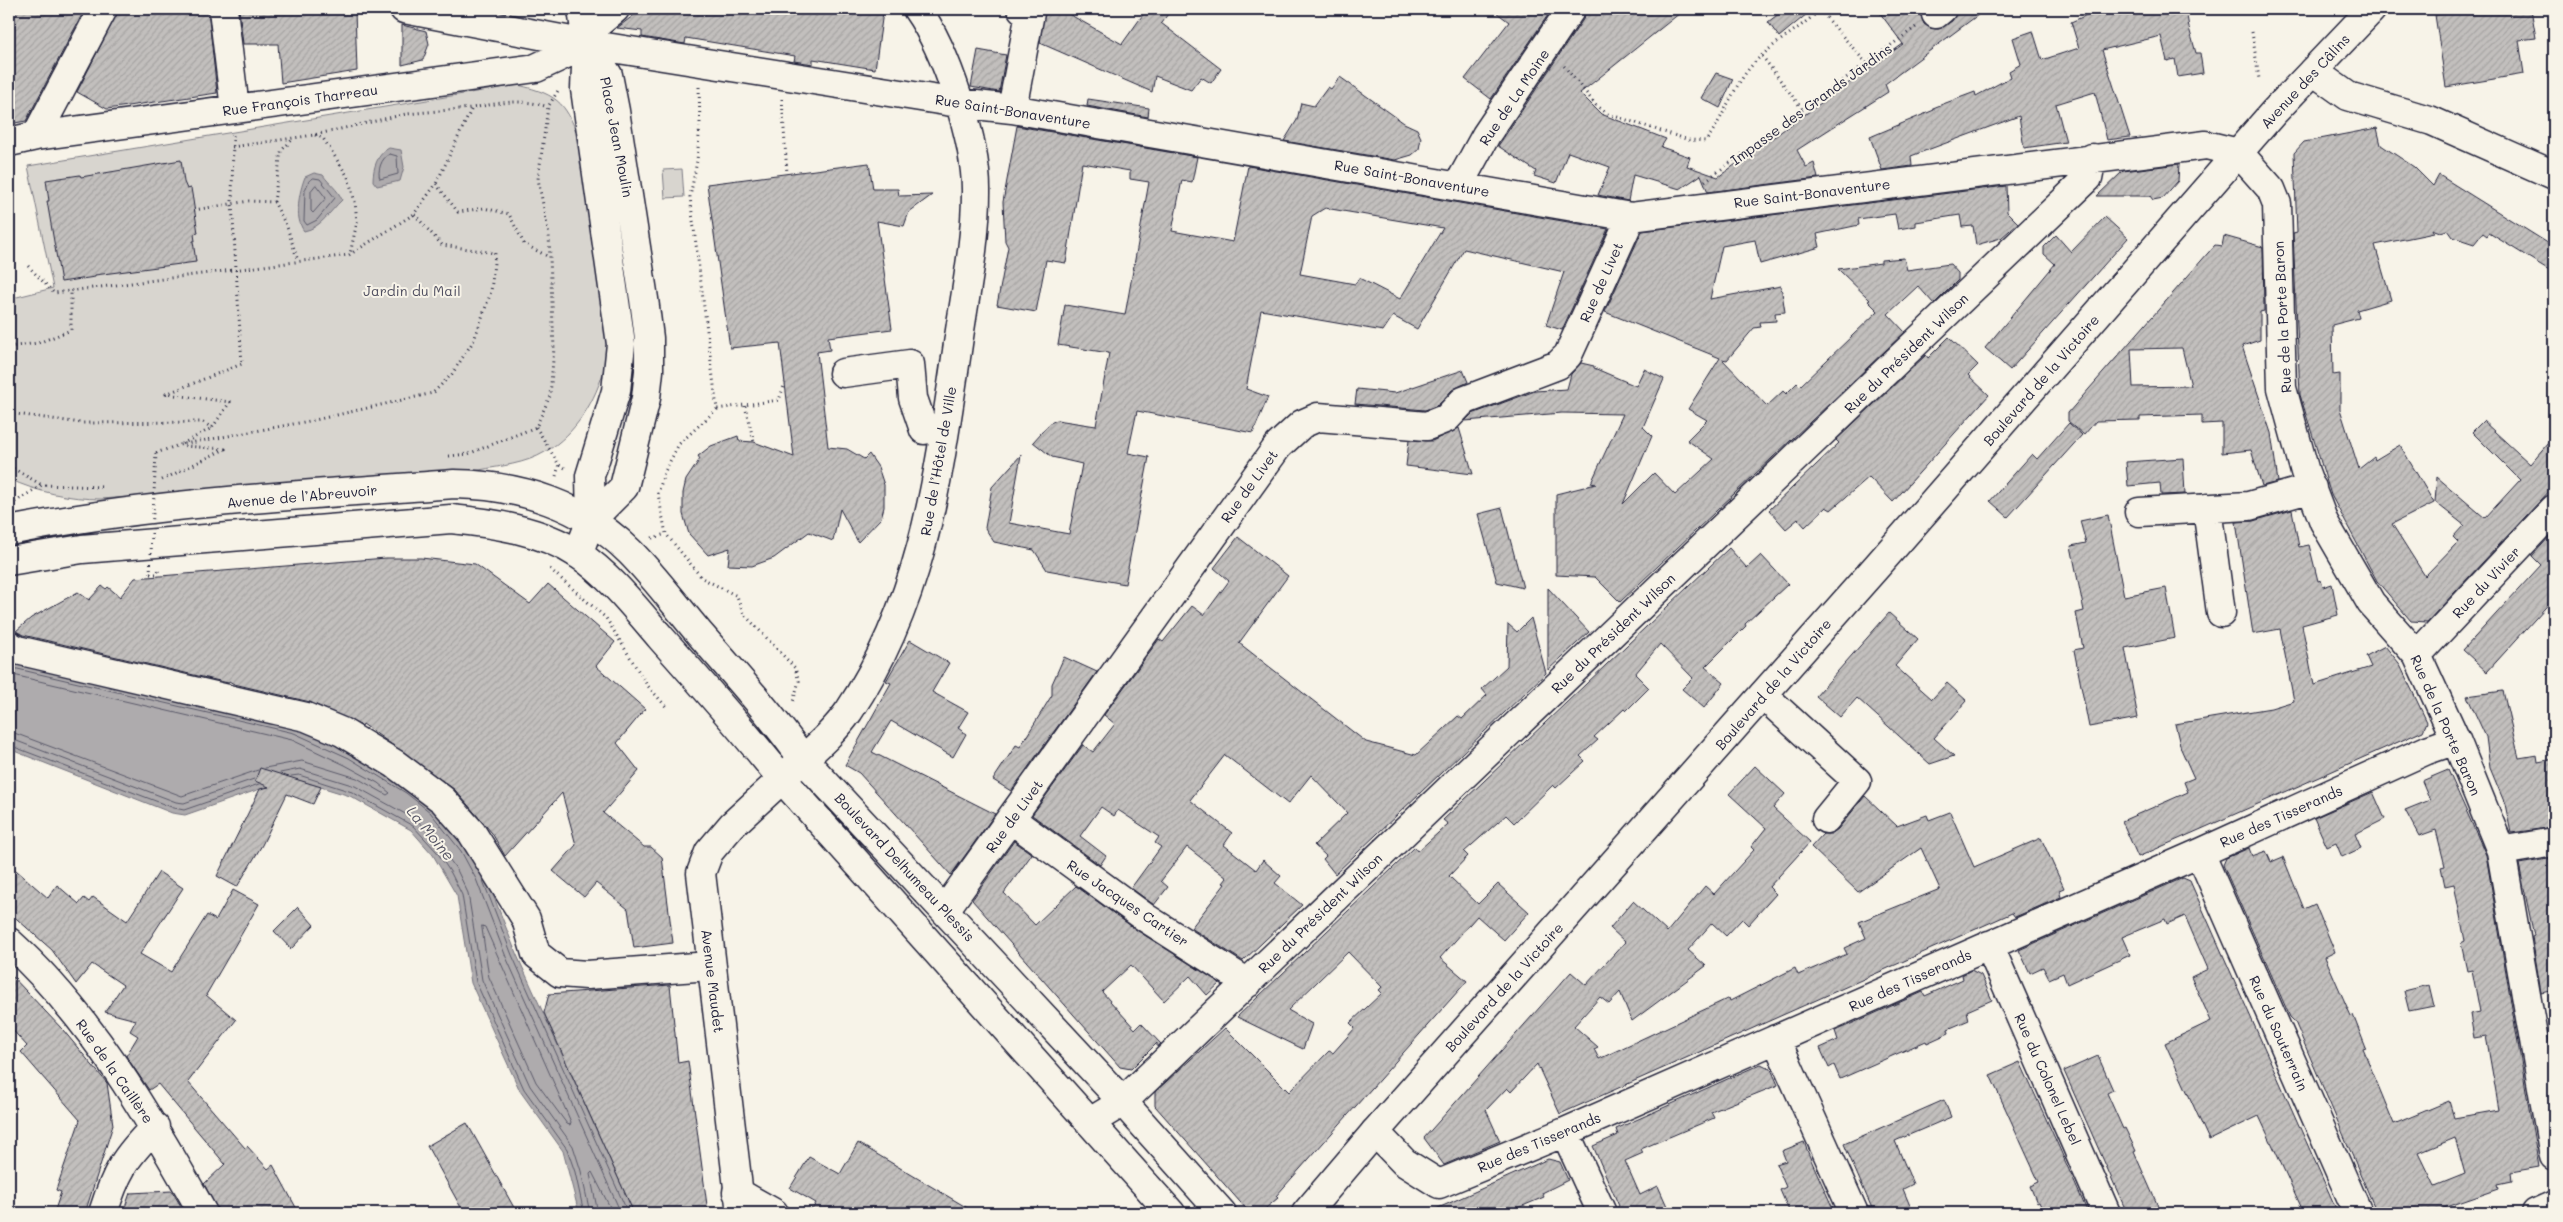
<svg xmlns="http://www.w3.org/2000/svg" width="2563" height="1222" font-family="Mali,sans-serif">
<style>
.green{fill:#d8d5cf;stroke:#7d7c85}
.water{fill:#aeabad;stroke:#76747f}
.lines{fill:none;stroke-linecap:round;stroke-linejoin:round}
.shore{stroke:#5a5969;stroke-width:1}
.building{fill:url(#building-hatch);stroke:#22223b;fill-rule:evenodd}
.minor-casing{stroke:#22223b;stroke-width:31}
.major-casing{stroke:#22223b;stroke-width:31}
.path{stroke:#22223b;stroke-width:3;stroke-dasharray:1 4;stroke-linecap:butt}
.minor{stroke:#f7f3e8;stroke-width:28}
.major{stroke:#f7f3e8;stroke-width:28}
.path-bridge{stroke:#22223b;stroke-width:3;stroke-dasharray:1 4;stroke-linecap:butt}
.labels{text-anchor:middle;dominant-baseline:central;stroke-width:4;stroke-linejoin:round;paint-order:stroke}
.street-label{font-size:14px;fill:#22223b;stroke:#f7f3e8}
.park-label{font-size:14px;fill:#504f60;stroke:#f7f3e8}
.water-label{font-size:15px;font-style:italic;fill:#535263;stroke:#f7f3e8}
</style>
<defs>
<pattern id="building-hatch" width="6" height="6" patternUnits="userSpaceOnUse" patternTransform="scale(1.25)"><rect width="6" height="6" fill="#c2bfbd"/><path d="M-1 1l2-2M0 6l6-6M5 7l2-2" fill="none" stroke="#a6a4a3"/></pattern>
</defs>
<rect width="100%" height="100%" fill="#f7f3e8"/>
<filter id="ink" filterUnits="userSpaceOnUse"><feTurbulence type="fractalNoise" baseFrequency=".02" numOctaves="2"/><feDisplacementMap in="SourceGraphic" scale="10" xChannelSelector="R" yChannelSelector="G"/><feConvolveMatrix kernelMatrix="1 2 1 2 8 2 1 2 1" color-interpolation-filters="sRGB"/></filter>
<g filter="url(#ink)">
<path class="green" d="M518,85C561,95 567,105 581,145L606,335C606,345 608,357 605,366C596,400 576,434 545,452C525,464 501,466 479,470L101,499C70,499 37,492 9,479V299L53,288L28,166Z
M682,169L684,197L665,198L663,170Z"/>
<path class="water" d="M389,148L401,150L404,167L400,181L377,186L373,181C373,168 377,154 389,148Z
M314,173L323,175C329,184 338,189 342,200C330,211 321,228 304,231C294,218 299,192 305,177Z
M9,655L327,735L438,804L490,887L516,953L634,1213H579L563,1151L520,1091L471,983L457,896L433,855L411,830L350,796L298,780L260,789L185,815L172,813L9,749Z"/>
<g class="lines">
<path class="shore" d="M390,154L397,156L398,174L380,179C377,172 381,157 390,154Z
M314,178L320,179L335,198L317,220L307,225L304,221L305,190L309,181Z
M316,185L326,198L313,213L311,211V191Z
M9,667L294,733L349,758L406,793L430,812L461,851L476,879L506,957L621,1213
M9,674L292,740L345,765L378,783L390,793L387,795L357,778L302,761L265,768
M9,731L182,796L258,770
M9,738L176,802L184,803L254,779
M9,745L174,808L184,810L259,784
M280,773L300,769L355,786L418,821L442,849L457,870L468,893L482,980L530,1086L573,1146L581,1171L590,1213
M291,776L299,775L352,792L413,826L437,852L451,873L462,895L476,982L524,1089L567,1149L575,1172L584,1213
M482,878L512,955L628,1213
M482,926L485,927L571,1122L570,1125L567,1124L536,1082L489,977Z
M598,1213L590,1174L592,1172L613,1213"/>
</g>
<path class="building" d="M9,9H85L26,121L9,124Z
M119,9H208L217,93L107,109L77,92Z
M239,9H338L355,11L357,71L281,83L278,44H243Z
M642,9H779L817,15L816,9H867L883,12L875,69L813,59V64L794,61L795,56L686,38L685,44L642,37V31L617,28Z
M1044,9H1060L1122,44L1147,9H1172L1161,23L1221,69L1211,83L1201,77L1191,90L1155,76L1152,92L1040,43Z
M1492,9H1552L1491,99L1465,79L1509,22Z
M1586,9H1685L1580,93L1601,114L1666,139L1661,147L1690,157L1687,166L1718,177L1903,44L1877,9H1921V16L1924,24L1930,28L1938,29L1952,21L1957,9H1986L1885,84L1888,92L1797,150L1806,167L1814,163L1818,178L1708,192L1701,175L1680,189L1633,175L1628,201L1598,195L1610,167L1568,152L1556,183L1534,176L1536,171L1498,146L1584,18Z
M1785,9H1813L1779,37L1768,22Z
M2100,9H2186L2189,28L2196,53H2200L2203,73L2178,77L2175,59L2167,61L2161,36L2102,50L2130,137L2107,140L2095,92L2056,104L2066,142L2024,148L2019,116L1911,156L1912,166L1882,170L1870,137L1934,110L1933,108L1943,104L1975,92L1976,96L2011,77L2009,71L2021,64L2013,38L2033,31L2042,60L2079,48L2071,22Z
M2474,9H2531L2536,38L2519,40L2524,74L2446,87L2435,15Z
M402,25L426,31L429,44L423,60L402,65Z
M978,50L1006,55L999,92L971,87Z
M1716,73L1733,79L1720,108L1701,98Z
M1340,77L1404,123L1417,129L1421,138L1419,149L1412,155L1395,160L1284,141L1297,120L1301,103L1314,106L1328,87L1331,89Z
M1088,99L1149,108L1148,117L1087,106Z
M1017,126L1197,157L1192,182L1182,180L1172,231L1233,242L1248,166L1608,229L1562,330L1546,325L1564,272L1464,249L1417,329L1393,316L1383,331L1261,310L1246,389L1268,397L1253,433L1137,411L1128,453L1149,457L1125,584L1047,570L1034,550L994,542L985,528L992,487L1021,455L1009,523L1069,534L1082,464L1052,457L1033,442L1050,423L1057,420L1096,426L1109,353L1058,345L1065,305L1125,315L1149,182L1130,179V171L1082,163L1066,263L1046,260L1036,312L997,305L1008,247L1005,241L1003,202ZM1325,208L1443,228L1400,299L1359,278L1355,284L1300,274L1312,216Z
M2377,128L2381,145L2414,167L2433,186L2439,175L2554,247V273L2489,233L2487,236L2483,233L2474,244L2453,237L2448,230L2440,232L2432,229L2434,233L2375,245L2391,300L2357,310L2359,318L2332,325L2333,375L2340,374V409L2359,469L2374,457L2375,460L2400,445L2434,503L2392,524L2425,576L2458,542L2453,537L2464,525L2435,502L2437,477L2485,518L2520,480L2472,432L2483,421L2530,464L2554,436V486L2427,622L2411,621L2377,581L2331,495L2300,395L2293,233L2297,232L2294,153L2304,142Z
M181,160L184,182L187,189L191,188L193,200L198,233L194,234L195,241H193L196,262L95,275V277L61,282L47,201H49L46,180L80,175L81,177Z
M869,163L873,189H898L899,196L932,195L909,212L904,226L877,221L892,329L828,337L830,350L817,352L828,447L847,449L864,459L869,454L878,467L884,485V507L881,518L858,542L840,509L833,541L809,532L774,558L752,566L728,565L730,548L708,555L689,534L683,514V493L686,480L700,459L698,456L711,446L738,436L739,441L754,442L794,457L780,343L730,348L707,184Z
M2179,164L2178,181L2163,198L2153,200L2150,196H2097L2123,171Z
M2006,186L2007,212L2018,223L2001,238L1976,245L1973,226L1962,227L1960,215L1916,222V226L1898,229L1895,214L1858,219L1859,225L1817,234L1820,247L1760,264L1755,240L1722,246L1710,299L1781,286L1785,312L1775,313L1776,321L1760,322L1761,327L1754,328L1727,360L1722,359L1767,406L1783,391L1786,394L1797,383L1800,386L1878,311L1868,301L1870,300L1838,269L1881,263V260L1904,258L1907,270L1950,264L1958,273V280L1934,304L1918,286L1888,314L1905,332L1620,602L1595,577L1556,575V494L1596,484L1591,483L1623,414L1562,413L1465,421L1472,414L1535,391L1567,389L1571,374L1581,363L1594,366V368L1636,386L1644,369L1664,379L1643,427L1652,436L1623,504L1654,473L1675,495L1714,459L1687,440L1707,420L1688,409L1720,358L1605,312L1642,231Z
M2105,217L2128,238L2010,370L1985,348L2055,264L2044,254V247L2056,235L2071,252Z
M2224,236L2263,247L2264,311L2260,312V340L2242,346L2271,433L2278,482L2262,486L2251,450L2222,453V423L2202,424V415L2140,417V420L2096,421L2084,435L2068,421V413L2215,245L2222,246ZM2182,348L2191,386L2133,387L2131,349Z
M1949,337L1978,365L1968,375L1989,395L1893,502L1869,477L1831,510L1826,507L1805,527L1798,519L1786,529L1769,510L1839,443L1836,440L1926,355L1928,358Z
M1463,370L1468,382L1452,390L1438,405L1425,410L1355,404L1357,389L1395,393Z
M2069,423L2082,435L2008,517L1990,501L2032,454L2037,459Z
M1459,428L1473,474L1406,466L1409,440L1432,441Z
M2183,458L2185,494L2161,495L2160,483L2128,486L2126,462Z
M1502,508L1510,539L1523,588L1497,582L1478,514Z
M2292,510L2299,547L2309,545L2318,581L2321,580L2323,587L2332,584L2338,615L2302,625L2314,685L2371,667L2366,656L2385,646L2399,663L2427,722L2423,731L2138,857L2122,821L2188,792L2184,782L2194,778L2181,749L2175,724L2271,708L2294,701L2280,629L2253,634L2236,522L2253,521Z
M2108,515L2124,596L2166,588L2175,638L2125,648L2138,718L2089,727L2074,650L2083,648L2076,613L2084,611L2071,546L2086,543L2080,521Z
M2551,535L2554,538V598L2487,672L2463,650L2541,565L2532,556Z
M1238,537L1288,576L1239,643L1366,742L1416,755L1458,716L1462,719L1487,695L1482,689L1507,666L1508,624L1517,632L1531,618L1546,673L1335,874L1323,859L1326,856L1314,845L1347,813L1340,805L1311,775L1288,804L1225,755L1190,800L1232,833L1224,845L1256,870L1263,860L1281,876L1275,883L1302,905L1243,961L1191,928L1225,884L1223,883L1227,878L1187,847L1161,881L1168,887L1154,905L1131,888L1161,847L1155,843L1159,837L1118,810L1114,816L1101,807L1080,836L1106,856L1100,865L1032,815L1083,745L1093,752L1115,724L1104,715L1159,639L1163,642L1192,606L1204,615L1229,581L1214,568Z
M1729,548L1747,568L1761,555L1788,584L1745,624L1746,626L1705,667L1724,683L1704,708L1682,689L1693,678L1660,644L1635,674L1649,688L1626,711L1624,709L1594,737L1598,740L1580,756L1585,761L1556,788L1553,785L1514,823L1506,815L1464,852L1468,856L1449,876L1478,904L1498,884L1529,912L1504,940L1477,916L1440,958L1467,981L1276,1196L1278,1198L1260,1213L1248,1211L1155,1106V1092L1225,1028L1289,1092L1329,1051L1333,1053L1355,1028L1350,1023L1382,993L1379,990L1382,987L1348,952L1288,1010L1312,1024L1303,1049L1237,1017L1415,847L1418,851L1448,824L1443,820Z
M386,558H421L475,564L530,604L548,584L615,642L596,666L645,709L617,743L639,771L603,813L644,847H651L662,857L673,943L634,948L628,909L596,883L584,897L553,871L576,845L562,793L505,856L492,833L455,790L363,724L362,726L310,702L234,684L229,681L228,683L23,635L16,631L31,618L78,592L89,600L102,586L106,589L108,587L120,597L135,578Z
M1548,588L1589,632L1548,670Z
M1889,613L1918,639L1895,666L1932,699L1947,683L1967,701L1934,738L1954,756L1930,764L1857,698L1840,717L1816,696Z
M910,640L949,663L932,692L968,712L958,728L966,734L953,757L891,721L872,752L995,814L951,875L859,773L845,765L891,683L886,681Z
M1064,657L1097,672L1011,791L993,780L1016,745L1020,747L1052,695V684Z
M2503,691L2519,758L2537,755L2538,762L2554,759V827L2511,833L2505,804L2490,768L2486,737L2467,696Z
M1755,766L1785,794L1773,808L1810,842L1769,887L1776,894L1748,925L1742,919L1726,936L1712,923L1688,950L1706,966L1632,1021L1620,992L1609,1004L1600,997L1574,1026L1598,1047L1594,1049L1599,1059L1729,998L1730,1001L1795,968L1798,975L1847,954L1844,948L1866,938L1859,922L1940,889L1921,848L1858,892L1811,847L1823,834H1831L1838,829L1865,796L1897,826L1927,815L1929,820L1950,812L1974,867L2041,838L2064,888L2059,890L2061,897L2015,917L2012,913L1560,1114L1537,1064L1511,1092L1507,1088L1486,1110L1500,1141L1444,1165L1424,1138L1571,972L1586,985L1625,942L1610,928L1633,901L1667,932L1705,886L1714,894L1754,850L1751,847L1766,828L1729,794Z
M260,768L321,787L313,804L287,794L262,845L237,887L217,876L260,789L269,787L255,781Z
M2448,770L2486,855L2539,1167L2511,1172L2512,1182L2498,1185L2499,1189L2441,1209L2443,1213H2377L2295,1022L2290,1017L2223,865L2226,858L2249,848L2252,856L2266,851L2271,862L2283,857L2304,909L2315,904L2335,952L2325,957L2351,1016L2353,1015L2366,1048L2363,1049L2394,1124L2449,1101L2454,1118L2499,1110L2486,1036L2474,1038L2470,1014L2480,1012L2472,970L2467,971L2461,943L2465,941L2454,884L2445,886L2441,867L2445,866L2436,830L2419,836L2405,810L2430,800L2422,781ZM2455,1138L2465,1174L2435,1186L2419,1153Z
M2373,792L2385,819L2355,834L2361,848L2342,857L2336,843L2327,847L2314,818Z
M1014,841L1032,854L1004,893L1035,925L1076,886L1138,931L1220,983L1207,995L1190,976L1164,1001L1131,965L1102,992L1135,1029L1141,1023L1161,1044L1157,1047V1043L1131,1069L1120,1067L972,900Z
M2554,858V990L2541,993L2532,937L2534,936L2519,864Z
M9,864L48,898L57,885L79,904L84,898L89,902L93,897L127,921L159,872L183,888L140,954L171,972L207,915L216,920L233,890L259,904L206,995L236,1020L188,1082L245,1148L247,1146L268,1169L273,1165L299,1213H219L204,1184L225,1164L158,1084L149,1090L126,1056L138,1036L130,1031L136,1020L105,1012L123,985L92,964L76,984L52,950L9,912Z
M2183,878L2190,881L2338,1213H2304L2259,1116L2209,1140L2165,1043L2211,1021L2191,977L2208,969L2185,916L2167,924L2165,919L2122,937L2130,955L2067,984L2063,973L2049,979L2043,967L2030,973L2019,950Z
M298,907L314,925L291,949L274,931Z
M1971,970L1981,975L1992,1000L1967,1011L1969,1020L1948,1029L1949,1033L1927,1043L1926,1041L1840,1079L1834,1065L1829,1068L1820,1048L1838,1040L1835,1031L1923,992L1925,996L1945,987L1963,979L1962,975Z
M9,973L63,1030L107,1083L113,1125L85,1213H54L61,1192L56,1190L80,1120L21,1052L27,1046L9,1026Z
M670,985L678,1063L688,1061L708,1213H634L544,1013L549,994Z
M2429,985L2434,1006L2409,1011L2404,991Z
M2098,1056L2113,1090L2107,1093L2123,1129L2125,1128L2136,1151L2134,1152L2161,1213H2127L2064,1071Z
M2020,1062L2058,1145L2088,1213H2044L2039,1202L2037,1203L2030,1186L2039,1182L1990,1075Z
M1761,1064L1771,1069L1778,1085L1711,1112L1714,1118L1641,1149L1643,1153L1625,1161L1640,1195L1658,1186L1670,1213H1617L1616,1208L1619,1206L1593,1146L1618,1135L1616,1129Z
M1944,1100L1951,1117L1895,1141L1913,1184L1903,1189L1913,1213H1874L1844,1144Z
M467,1123L517,1213H464L427,1146Z
M1804,1142L1811,1160L1835,1213H1790L1780,1190L1786,1187L1776,1164L1786,1161L1782,1151Z
M858,1143L976,1213H810L816,1203L790,1188L809,1157L840,1174Z
M1548,1159L1560,1162L1568,1180L1542,1193L1544,1197L1506,1213H1427Z
M172,1191L185,1213H123L130,1193Z"/>
<g class="lines">
<defs>
<path id="minor" d="M223,9L235,109
M404,9L587,44L958,103L1012,109L1631,217L2206,145L2239,153L2271,189L2277,204L2282,388L2305,472L2324,522L2371,603L2417,655L2456,740L2501,851L2554,1156
M1936,14L1942,9
M587,44L608,75L615,111L644,299L649,338V371L646,398L624,487L591,520
M587,44L597,24L615,9
M2313,71L2348,96L2432,121L2554,175
M1012,109L1030,13L1022,9
M36,136L103,9
M9,142L36,136L536,68L587,44
M1458,186L1486,135L1571,9
M843,373L910,364L913,398L924,430
M2207,508L2221,613
M2139,512L2249,506L2312,488
M578,554L591,520L590,476L616,391L621,344L585,89L587,44L582,9
M9,645L17,650L306,717L342,732L395,764L443,800L472,833L526,919L536,954L560,973L587,975L710,966
M2417,655L2554,509
M1763,695L1857,781L1826,819
M782,779C805,756 830,738 849,711C923,600 938,479 957,351C964,299 976,245 976,193C977,142 946,50 917,9
M1012,820L1146,918L1248,983
M2501,851L2554,842
M2200,853L2358,1213
M945,910L1278,446L1302,424L1318,417L1427,426L1447,418L1463,401L1558,365L1568,355L1631,217
M9,942C92,1017 149,1117 203,1213
M1989,945L2106,1213
M1776,1039L1854,1213
M1090,1122L1123,1102L1135,1090L2088,178L2092,158
M1375,1132L1404,1162L1439,1184L1565,1132L2200,853L2427,750L2456,740
M1565,1132L1602,1213
M737,1192L774,1213
M103,1213C116,1172 124,1158 155,1127
M2536,1213L2554,1205"/>
<path id="major" d="M9,531C155,502 306,495 454,484C520,485 583,505 630,552C655,577 676,606 699,633C735,674 771,714 803,759L1123,1102L1222,1213
M9,561L82,549L451,519C493,523 541,530 578,554C610,575 636,609 661,638C702,684 743,730 782,779L1171,1213
M741,1213L701,873L709,852L732,825L782,779
M1306,1213L1375,1132L1878,565L2273,113L2372,9"/>
</defs>
<use href="#minor" class="minor-casing"/>
<use href="#major" class="major-casing"/>
<path class="path" d="M2286,9L2287,15
M1820,10L1866,63
M2252,32L2259,79
M1762,56L1802,109
M1564,66L1596,105L1608,114L1689,140L1706,141C1725,116 1733,85 1755,62C1774,42 1801,28 1821,9
M699,87L700,123L697,161L690,197L717,409L779,400L785,383
M782,99L787,174
M315,135L323,138L348,177L355,202L357,222L350,254
M232,147L314,135L406,114L471,108
M1705,181L1916,27
M436,184L458,212L484,208L509,214L524,244L549,257
M274,202L281,151L294,138
M194,210L249,201L274,202L287,227L298,261
M28,266L54,293L349,255L414,214L436,184L472,108C499,103 522,98 548,107
M9,347L38,343L71,330V292
M745,406L754,442
M717,409L679,444L664,473L658,494L666,534L702,578L737,596L743,613L795,668L799,681L793,702
M9,413L81,423L203,422L212,428
M536,427L559,465L565,468
M182,444L212,428L230,402L166,394L242,364L232,204L233,134
M156,453L179,445L315,420L433,393L452,374L474,340L491,292L495,253L442,245L414,214
M449,456L468,454L536,427L550,396L554,348L549,235L538,179L548,107L559,89
M9,466L42,485
M556,476L559,465
M162,480L225,449L184,446
M9,499L16,505
M15,502L42,485L104,487
M652,538L666,534
M550,569L606,618L647,685L668,709
M150,574H157L160,567"/>
<use href="#minor" class="minor"/>
<use href="#major" class="major"/>
<path class="path-bridge" d="M150,574L156,453"/>
</g>
</g>
<g class="labels">
<g class="street-label">
<text transform="translate(2305 81) rotate(-47)">Avenue des Câlins</text>
<text transform="translate(1514 97) rotate(-56)">Rue de La Moine</text>
<text transform="translate(300 100) rotate(-8)">Rue François Tharreau</text>
<text transform="translate(1811 104) rotate(-36)">Impasse des Grands Jardins</text>
<text transform="translate(1013 111) rotate(9)">Rue Saint-Bonaventure</text>
<text transform="translate(617 137) rotate(79)">Place Jean Moulin</text>
<text transform="translate(1412 178) rotate(10)">Rue Saint-Bonaventure</text>
<text transform="translate(1812 193) rotate(-7)">Rue Saint-Bonaventure</text>
<text transform="translate(1601 282) rotate(-66)">Rue de Livet</text>
<text transform="translate(2282 317) rotate(-93)">Rue de la Porte Baron</text>
<text transform="translate(1906 353) rotate(-44)">Rue du Président Wilson</text>
<text transform="translate(2041 380) rotate(-49)">Boulevard de la Victoire</text>
<text transform="translate(938 461) rotate(-80)">Rue de l’Hôtel de Ville</text>
<text transform="translate(1249 486) rotate(-54)">Rue de Livet</text>
<text transform="translate(302 496) rotate(-5)">Avenue de l’Abreuvoir</text>
<text transform="translate(2486 582) rotate(-47)">Rue du Vivier</text>
<text transform="translate(1613 633) rotate(-44)">Rue du Président Wilson</text>
<text transform="translate(1773 684) rotate(-49)">Boulevard de la Victoire</text>
<text transform="translate(2446 725) rotate(66)">Rue de la Porte Baron</text>
<text transform="translate(1014 816) rotate(-54)">Rue de Livet</text>
<text transform="translate(2281 816) rotate(-24)">Rue des Tisserands</text>
<text transform="translate(905 867) rotate(47)">Boulevard Delhumeau Plessis</text>
<text transform="translate(1128 903) rotate(34)">Rue Jacques Cartier</text>
<text transform="translate(1320 913) rotate(-44)">Rue du Président Wilson</text>
<text transform="translate(1910 980) rotate(-24)">Rue des Tisserands</text>
<text transform="translate(713 981) rotate(83)">Avenue Maudet</text>
<text transform="translate(1504 987) rotate(-48)">Boulevard de la Victoire</text>
<text transform="translate(2279 1033) rotate(66)">Rue du Souterrain</text>
<text transform="translate(115 1071) rotate(55)">Rue de la Caillère</text>
<text transform="translate(2048 1079) rotate(66)">Rue du Colonel Lebel</text>
<text transform="translate(1539 1142) rotate(-23)">Rue des Tisserands</text>
</g>
<g class="park-label">
<text x="412" y="290">Jardin du Mail</text>
</g>
<g class="water-label">
<text transform="translate(431 833) rotate(51)">La Moine</text>
</g>
</g>
<rect width="2563" height="1222" fill="none" stroke="#f7f3e8" stroke-width="30"/>
<rect x="15" y="15" width="2533" height="1192" fill="none" stroke="#22223b" stroke-width="2" filter="url(#ink)"/>
</svg>
